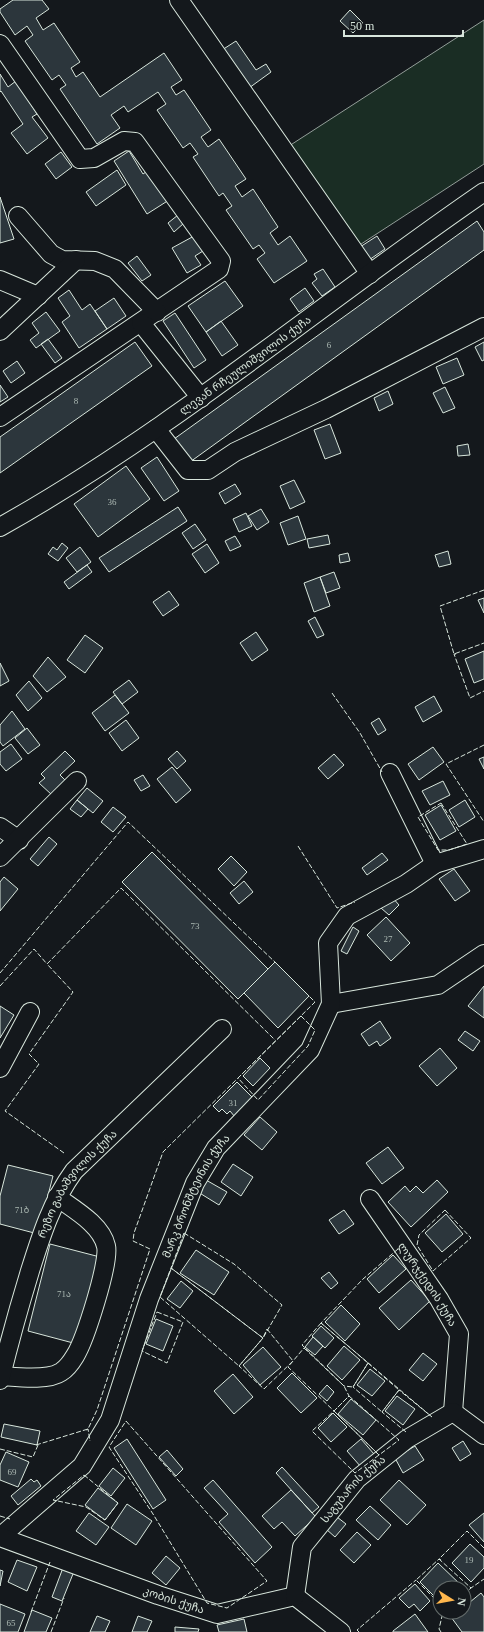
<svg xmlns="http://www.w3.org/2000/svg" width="484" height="1632" font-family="'Times New Roman','Noto Sans Georgian',serif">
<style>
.green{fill:#1a2d24;stroke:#939e99}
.building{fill:#2c363c;stroke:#d8e6dc}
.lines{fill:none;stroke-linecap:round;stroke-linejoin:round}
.minor-casing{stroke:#d8e6dc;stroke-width:20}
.minor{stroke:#14181c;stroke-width:18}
.fence{stroke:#d8e6dc;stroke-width:1;stroke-dasharray:5 2;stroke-linecap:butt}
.labels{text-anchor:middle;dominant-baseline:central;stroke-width:3;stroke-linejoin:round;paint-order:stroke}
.number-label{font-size:9px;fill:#adbab4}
.street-label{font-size:11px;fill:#d8e6dc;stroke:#14181c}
</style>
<rect width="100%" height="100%" fill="#14181c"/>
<path class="green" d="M484,20V164L355,248L289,146Z"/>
<path class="building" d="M13,0H42L49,9L36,18L43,30L54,23L80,62L71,68L76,77L83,72L100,97L164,53L182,80L171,87L176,95L184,90L211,130L201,137L208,147L219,139L246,179L235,186L242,197L253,189L278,227L270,233L278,245L290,236L307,261L274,283L257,259L265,253L259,245L253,249L226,210L232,206L223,193L219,196L193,157L198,154L190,143L183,148L157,110L166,104L158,92L128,112L124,106L111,115L120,128L97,144L60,89L66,85L59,75L52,80L25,41L33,35L27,26L15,35L0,12V9Z
M350,10L363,23L353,33L340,21Z
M236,41L256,70L266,64L271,72L249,88L222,50Z
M0,74L8,87L16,81L37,114L32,117L48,138L27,154L11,133L23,124L1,91L0,92Z
M129,151L143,174L150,169L169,200L147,214L114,161Z
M61,152L72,167L56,179L45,164Z
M117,170L126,185L96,206L86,192Z
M0,197L14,239L0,243Z
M178,215L184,223L174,232L168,223Z
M477,221L484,232V250L190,462L174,439Z
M194,236L203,251L195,256L201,265L187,273L172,248Z
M377,236L385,249L369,260L360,247Z
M137,256L151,275L142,281L128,263Z
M323,269L335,287L322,296L312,283L317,279L314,274Z
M225,281L243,306L206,332L188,306Z
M305,288L314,301L299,312L290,299Z
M69,290L82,310L90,304L107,329L79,348L62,322L70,316L58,298Z
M114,298L126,316L107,329L95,311Z
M46,312L60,331L36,348L30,340L39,333L32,323Z
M175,313L206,360L194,368L163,321Z
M221,321L238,345L222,356L206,332Z
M48,339L62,358L55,363L41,344Z
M135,342L152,366L0,473V437Z
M484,342V360L482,361L475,347Z
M457,358L464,375L443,384L436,367Z
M17,361L25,373L11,383L3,371Z
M0,385L8,397L0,402Z
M445,387L455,408L443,413L433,393Z
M388,391L393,404L379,411L374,398Z
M330,424L341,453L325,459L314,430Z
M468,444L470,455L458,456L457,446Z
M157,457L179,491L164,501L141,468Z
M126,466L150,499L98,537L74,504Z
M294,480L305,502L290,509L280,486Z
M235,484L241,494L225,504L219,493Z
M178,507L187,521L109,572L99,558Z
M261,509L269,522L257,530L248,516Z
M246,513L252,526L239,532L233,519Z
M298,516L306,539L288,545L280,523Z
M195,524L206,540L193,549L182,533Z
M328,535L330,544L309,548L307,539Z
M235,536L241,546L230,551L225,541Z
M62,543L68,548L58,561L48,554L53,547L57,550Z
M207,544L219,563L205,573L192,554Z
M80,547L91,562L77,572L66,558Z
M448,551L451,564L439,567L435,555Z
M348,553L350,561L340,563L339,555Z
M87,565L92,572L69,589L64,582Z
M334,572L340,588L326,593L320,577Z
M320,577L330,606L314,612L304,583Z
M169,591L179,605L163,616L153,602Z
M484,598V613L478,600Z
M315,617L324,635L317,638L308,621Z
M256,632L268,650L252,661L240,643Z
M85,635L103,648L85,673L67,660Z
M484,651V679L474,683L465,659Z
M48,657L66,677L47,692L33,676Z
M0,663L9,681L0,686Z
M129,680L138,692L122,704L113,692Z
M29,681L42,698L28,711L16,695Z
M115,695L129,713L105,731L92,713Z
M434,696L442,711L423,722L415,707Z
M12,711L25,729L3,746L0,742V725Z
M379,718L386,730L378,735L371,723Z
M126,720L139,738L122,751L109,733Z
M27,728L40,745L28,754L15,738Z
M11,744L22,759L6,771L0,764V752Z
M433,747L444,762L419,780L408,764Z
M65,751L75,761L60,775L66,781L52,795L39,783L45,778L41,774Z
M177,751L186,761L177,769L168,759Z
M334,754L344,765L328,779L318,768Z
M484,757V769L479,759Z
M172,767L191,790L176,803L157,779Z
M143,775L150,786L141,791L134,780Z
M443,781L450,795L430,805L422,791Z
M87,788L103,801L93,813L77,800Z
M77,800L88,809L81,817L70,809Z
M465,800L475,817L459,827L449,810Z
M441,805L456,831L440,840L425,815Z
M113,807L126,817L113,832L101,822Z
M49,837L57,844L38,866L30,859Z
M152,852L268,969L238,999L122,882Z
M382,853L388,860L367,875L362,868Z
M231,856L247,872L234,886L218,869Z
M454,869L470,891L455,901L439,879Z
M4,877L18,889L0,911V882Z
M244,881L253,892L239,904L230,893Z
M392,897L399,905L389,915L381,908Z
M386,917L410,943L391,961L367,935Z
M353,927L359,931L347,954L341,951Z
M275,962L309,996L278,1028L244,993Z
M484,986V1018L468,1006Z
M0,1006L14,1015L0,1038Z
M380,1021L391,1038L380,1046L377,1041L369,1046L361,1034Z
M465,1031L480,1041L473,1051L458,1040Z
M440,1048L457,1068L437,1086L419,1066Z
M260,1058L270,1068L253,1086L243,1076Z
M237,1082L254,1099L235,1117L230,1111L227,1114L222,1109L219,1112L213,1106Z
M260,1117L277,1132L262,1150L244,1135Z
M388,1147L404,1168L382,1184L366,1163Z
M233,1164L253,1177L241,1196L221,1182Z
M8,1165L53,1176L38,1234L0,1224V1196Z
M206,1180L227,1192L219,1205L198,1192Z
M437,1180L448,1192L411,1227L388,1202L405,1186L410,1192L416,1186L423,1193Z
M344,1210L354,1224L339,1234L329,1220Z
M446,1214L463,1234L442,1252L425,1233Z
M50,1244L100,1257L77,1344L28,1331Z
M196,1250L229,1272L214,1295L180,1273Z
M393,1255L406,1269L379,1293L367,1279Z
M329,1272L338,1283L331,1289L321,1278Z
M411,1280L430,1301L399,1330L379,1308Z
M181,1281L193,1291L180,1308L167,1299Z
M341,1305L360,1324L345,1341L325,1322Z
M156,1319L173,1326L163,1351L146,1344Z
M321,1326L334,1338L325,1348L312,1336Z
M313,1337L323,1346L315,1355L305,1347Z
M344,1346L360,1360L342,1380L327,1366Z
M263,1347L281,1367L260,1385L243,1365Z
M423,1353L437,1364L423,1381L409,1370Z
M370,1369L385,1381L372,1396L357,1385Z
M292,1373L317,1398L301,1413L277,1388Z
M233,1374L253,1397L234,1414L214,1391Z
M327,1385L334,1392L327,1401L319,1394Z
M397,1396L415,1409L403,1425L385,1411Z
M351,1399L376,1420L363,1435L338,1414Z
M333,1413L347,1427L331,1442L318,1428Z
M4,1424L40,1431L37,1445L1,1437Z
M127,1439L166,1500L153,1509L114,1448Z
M361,1439L374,1454L361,1467L347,1451Z
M463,1441L471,1454L460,1461L452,1448Z
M415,1446L424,1460L403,1473L395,1458Z
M167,1450L183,1469L176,1476L159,1457Z
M6,1452L29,1462L18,1487L0,1480V1465Z
M282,1467L319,1507L312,1513L276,1473Z
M113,1468L125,1478L111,1496L99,1486Z
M31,1479L34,1482L37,1480L41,1486L18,1505L11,1496Z
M213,1480L272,1547L255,1563L219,1522L228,1514L204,1488Z
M399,1480L426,1505L407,1525L380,1500Z
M98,1488L118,1503L105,1520L85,1505Z
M291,1490L316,1517L295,1536L282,1522L274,1529L262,1516Z
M127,1504L152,1521L136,1545L111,1528Z
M370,1506L391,1525L378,1540L356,1520Z
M89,1513L109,1527L96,1545L76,1531Z
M484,1513V1542L469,1525Z
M337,1517L346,1524L335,1537L326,1529Z
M357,1532L371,1545L354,1563L340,1550Z
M470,1544L484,1557V1568L471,1582L452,1563Z
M166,1556L180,1568L166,1585L152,1573Z
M17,1560L37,1567L27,1591L8,1582Z
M438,1563L463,1587L440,1588V1602L420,1582Z
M64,1565L75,1569L62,1601L52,1597Z
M0,1570L3,1571L0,1586Z
M415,1584L430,1601L420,1611L414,1604L409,1608L399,1598Z
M481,1593L484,1597V1632H462L451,1617L457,1612H464V1607Z
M0,1604L25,1614L18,1632H0Z
M32,1610L52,1618L46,1632H24Z
M415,1614L428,1632H393V1631Z
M97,1616L110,1621L105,1632H90Z
M138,1616L152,1621L147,1632H132Z
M244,1619L247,1632H219L217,1625Z
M175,1627L199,1629L198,1632H175Z"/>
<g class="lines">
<defs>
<g id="minor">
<path d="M179,0L370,274"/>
<path d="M0,44L80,159L94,158L124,141L135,142L221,261L219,269L0,417"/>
<path d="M18,216L51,254L62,260L95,261L115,269L157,312"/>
<path d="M0,280L38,296"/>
<path d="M141,323L201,398"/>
<path d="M0,331L76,260"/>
<path d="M156,429L188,470H208L235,452L326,409L484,327"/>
<path id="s1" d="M0,527C171,431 322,303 484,192"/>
<path d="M390,773L435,864"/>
<path d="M0,827L19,840"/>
<path d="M0,857L77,781"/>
<path d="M331,1004L438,985L484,954"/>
<path d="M0,1068L30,1012"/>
<path id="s2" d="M370,1199L439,1299L459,1334L453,1412"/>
<path d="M1,1376C17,1377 48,1381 61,1372C66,1369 72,1361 75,1356C85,1340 110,1262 106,1246C101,1224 73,1209 57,1197"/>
<path id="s3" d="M0,1380C9,1343 19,1307 30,1271C41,1236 52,1201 74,1171L222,1029"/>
<path d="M453,1412L484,1435"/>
<path id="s4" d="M0,1537L82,1466L110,1420L149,1299L195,1183L216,1148L310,1050L331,1004L328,943L347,916L406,884L435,864L484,849"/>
<path id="s5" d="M0,1537L158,1595L217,1614L295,1596L341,1632"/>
<path id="s6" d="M295,1596L302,1547L357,1479L407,1439L453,1412"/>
</g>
</defs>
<use href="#minor" class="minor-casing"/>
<use href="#minor" class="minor"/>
<path class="fence" d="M484,590L440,606L454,654L484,643
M456,654H454L470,698L484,691
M332,693L360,733L382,772
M484,745L446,764L484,822
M441,803L467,844L449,850H438L418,817Z
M298,846L337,908L355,902
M0,973L128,822L277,964
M0,986L34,949L47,964
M301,1016L315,1030L308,1046L258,1100L238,1078Z
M64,1153L5,1111L39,1064L29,1054L73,992L47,964L121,888L275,1040
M445,1210L471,1238L433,1271L417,1245L419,1235Z
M184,1233L234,1264L282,1305L263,1338L171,1268Z
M398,1249L363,1279L321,1323L432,1417
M171,1268L263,1338L239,1366L160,1297Z
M157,1312L183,1322L167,1363L142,1351Z
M321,1323L368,1363L353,1387L344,1386L302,1345Z
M267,1329L293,1361L264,1389L239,1366L263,1338Z
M304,1348L344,1386L349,1396L334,1411L288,1367Z
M368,1363L399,1390L382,1412L353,1387Z
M349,1396L399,1440L379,1455L334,1411Z
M334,1411L379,1455L355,1473L312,1431Z
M126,1421L267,1581L227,1608L207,1603L153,1514L109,1447Z
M86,1430L88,1429L90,1441
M406,1432L382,1412L399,1390L432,1417
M36,1445L88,1429L97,1410L150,1249L133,1241L134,1233L163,1152L315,1002L308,995
M0,1449L33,1457L38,1445
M84,1475L118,1503L105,1520L86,1507L53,1500Z
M0,1516L10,1519
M484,1548L467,1531L439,1559L471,1588L484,1579
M464,1594L471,1588L470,1587
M440,1604L416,1580L439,1559L441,1560
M31,1612L50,1562
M51,1632L64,1598
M359,1632L357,1630L416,1580
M441,1632L439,1629L443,1612"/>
</g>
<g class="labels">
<g class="number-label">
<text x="329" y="345">6</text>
<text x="76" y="401">8</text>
<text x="112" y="502">36</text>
<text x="195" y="926">73</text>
<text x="388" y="939">27</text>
<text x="233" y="1103">31</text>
<text x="22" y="1210">71ბ</text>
<text x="64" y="1294">71ა</text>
<text x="12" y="1472">69</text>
<text x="469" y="1560">19</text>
<text x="11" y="1623">65</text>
</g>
<g class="street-label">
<text stroke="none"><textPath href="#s1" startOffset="294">ლევან რჩეულიშვილის ქუჩა</textPath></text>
<text stroke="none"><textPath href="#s3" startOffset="214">რეზო გაბაშვილის ქუჩა</textPath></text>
<text stroke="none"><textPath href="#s4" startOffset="403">მარკ ბრონშტეინის ქუჩა</textPath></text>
<text stroke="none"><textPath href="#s2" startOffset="103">ლურჯქედის ქუჩა</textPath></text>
<text stroke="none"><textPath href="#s6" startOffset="127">საგუბარის ქუჩა</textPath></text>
<text stroke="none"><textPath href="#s5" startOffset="185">კობის ქუჩა</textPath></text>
</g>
</g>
<g transform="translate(452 1600) rotate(101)"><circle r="19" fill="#14181c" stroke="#626a69"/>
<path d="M0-3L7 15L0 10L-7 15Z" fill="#ffb74d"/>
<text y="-6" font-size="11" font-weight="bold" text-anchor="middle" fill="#d8e6dc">N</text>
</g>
<path d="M344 30v6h119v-6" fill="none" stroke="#d8e6dc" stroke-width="2"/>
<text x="350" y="30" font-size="12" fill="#d8e6dc" stroke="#14181c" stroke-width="3" paint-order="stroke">50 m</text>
</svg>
